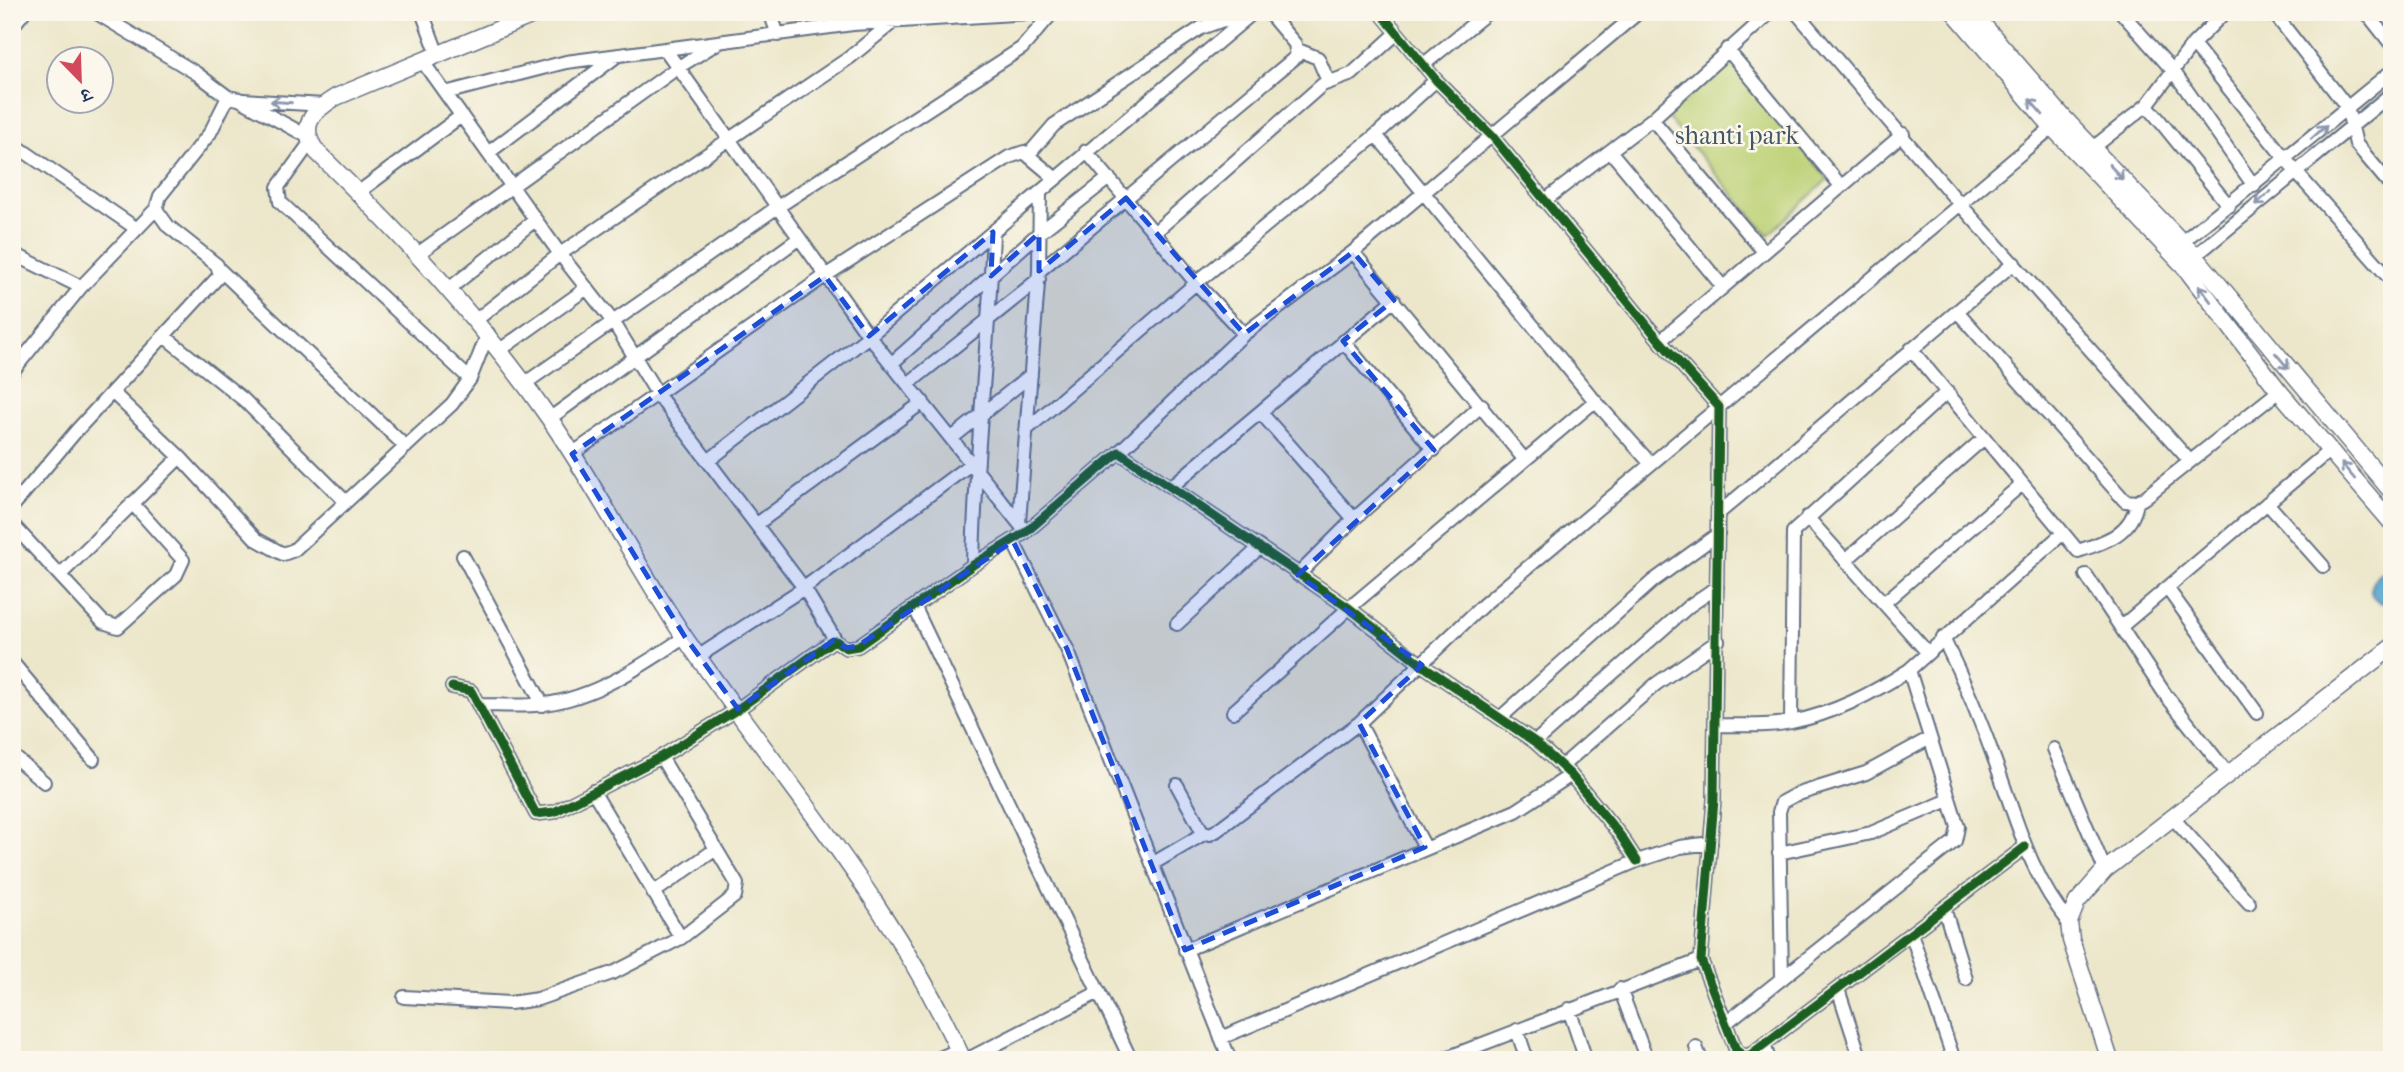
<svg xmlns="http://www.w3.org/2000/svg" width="2404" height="1072" font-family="'IM FELL French Canon','Noto Serif Devanagari',serif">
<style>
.green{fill:#bbd073;stroke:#6b8068;stroke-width:2}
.water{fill:#51a4cd;stroke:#366a96;stroke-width:2}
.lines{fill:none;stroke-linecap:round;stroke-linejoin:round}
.minor-casing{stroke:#646f84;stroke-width:16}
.tertiary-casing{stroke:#646f84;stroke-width:19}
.minor{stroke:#fff;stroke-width:12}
.tertiary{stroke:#fff;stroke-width:16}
.cycleway-casing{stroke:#fbf7ec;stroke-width:13}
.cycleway{stroke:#1b5e20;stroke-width:9}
.oneway{stroke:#8d97ae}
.marked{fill:#1d4ed8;fill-opacity:0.2;stroke:#1d4ed8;stroke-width:5;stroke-dasharray:14 9;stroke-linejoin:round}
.labels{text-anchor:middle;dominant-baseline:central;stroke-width:5;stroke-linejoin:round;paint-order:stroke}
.park-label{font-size:26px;fill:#435763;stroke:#fbf7ec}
</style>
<rect width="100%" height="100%" fill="#fbf7ec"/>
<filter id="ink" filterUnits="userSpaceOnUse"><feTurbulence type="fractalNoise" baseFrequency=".0143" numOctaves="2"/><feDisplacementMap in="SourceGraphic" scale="14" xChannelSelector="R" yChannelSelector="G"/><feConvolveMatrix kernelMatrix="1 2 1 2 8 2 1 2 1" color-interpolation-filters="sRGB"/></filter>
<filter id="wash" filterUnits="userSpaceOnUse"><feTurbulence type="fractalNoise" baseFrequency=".00686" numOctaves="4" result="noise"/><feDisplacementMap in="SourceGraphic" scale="28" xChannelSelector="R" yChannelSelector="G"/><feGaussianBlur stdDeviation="1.57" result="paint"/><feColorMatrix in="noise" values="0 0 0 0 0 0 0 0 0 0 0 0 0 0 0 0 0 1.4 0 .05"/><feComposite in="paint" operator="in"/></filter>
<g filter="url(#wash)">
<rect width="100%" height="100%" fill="#ece7ca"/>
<path class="green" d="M1730,60L1828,179L1768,235L1667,117Z"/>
<path class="water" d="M2381,572L2392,573V602C2369,608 2364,584 2381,572Z"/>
</g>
<g filter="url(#ink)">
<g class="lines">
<defs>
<path id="minor" d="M95,12L196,73L228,97L239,99L307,136
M422,12L438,55
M770,12L778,35
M1380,12L1436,80L1493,137L1660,341L1719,407L1714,800L1701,960L1736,1050L1744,1056L1750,1055L2025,847
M1796,12L1959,203L2189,460
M2121,12L2174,72L2254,186
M2273,12L2347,107L2356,144L2392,187
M2366,12L2392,45
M12,27L24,12
M2193,44L2295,171L2392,281
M665,49L853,24L1045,12
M1727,49L1841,186
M1298,50L1318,58L1328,81
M423,62L560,254L614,323L658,395L804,588L836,641
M1423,65L1488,12
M445,93L566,62L665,49L869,336L1026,532
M243,100L324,105
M2147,105L2229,206
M1652,119L1764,252
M1376,135L1436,80
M12,143L137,229
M310,143L278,187L280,202L470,379
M2094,147L2147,105L2193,44L2225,12
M1086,151L1196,283L1244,334
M1611,152L1723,287
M488,153L618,55
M1029,154L1054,125L1201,28L1223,20L1242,22
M359,192L461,116
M1544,201L1652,119L1771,12
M1155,232L1322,85L1352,74L1397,33
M2176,247L2392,71
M1353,252L1524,459
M419,253L677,68L716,44
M12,258L20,257L81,287L156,209
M2190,260L2392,93
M220,270L406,447
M1039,271L1297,56L1295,44L1268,12
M449,289L535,220
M1957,311L2125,501L2137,502L2144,498L2279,391
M476,320L560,254L849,58L893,22
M164,336L244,400L345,501
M1343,341L1434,450
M1660,341L1903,134
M1911,349L2078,551C2105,542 2132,534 2137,502
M500,350L587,288
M891,364L1039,233L1109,178
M12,372L81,287
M524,384L776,208L1022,48L1053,12
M908,384L1039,279
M113,393L180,457L256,539L283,554L294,550L452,404L470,379L488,333
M1262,414L1354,519
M549,419L798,239
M1026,430L1196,283L1376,135L1595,401L1651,464
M952,438L1031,375
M1119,452L1244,334L1353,252L1639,12
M572,454L825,276L1009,157L1024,152L1055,178
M708,461L869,336L1254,12
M1172,486L1394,300
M2267,503L2323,566
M12,507L77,430L220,275L217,265L168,226L156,209L160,196L210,133L228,97
M1719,513L2014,263
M1807,517L1928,653
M1019,522L1039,271L1040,192
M12,524L103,622L118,627L176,575L183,560L132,503
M757,524L923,402
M1013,541L1067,649L1230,1060
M463,556L543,705
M1846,560L1984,438
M973,565C975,453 989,343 993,232
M61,574L180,457
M1298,575L1354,519L1482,405
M2086,575L2165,694L2228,774
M2167,588L2257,713
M1885,602L2022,484
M915,608L1131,1060
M1177,624L1259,548
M2122,626L2330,450
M1943,638C1965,682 1983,726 1999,772C2018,825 2032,878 2069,922
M699,656L804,588L972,463
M12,662L93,759
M452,687L471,691L536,814L554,812L661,757L738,709L831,642L836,641L846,648L858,646L973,565L1026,532L1119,452L1349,608L1422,665L1535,742L1571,775L1620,835L1637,861
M479,705C500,705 523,707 544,704C595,698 643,665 685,637
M1233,712L1349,608L1595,401
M1500,718L1653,581L1718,534
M1791,722L1793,532L1947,392
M1359,723L1425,847
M1715,725C1740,725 1766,727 1791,722C1834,714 1873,693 1909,670L2063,533
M1535,742L1689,606L1717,587
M2054,749L2105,870
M12,755L44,782
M1561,767L1656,684L1718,641
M1177,785L1202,831L1210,834L1216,831L1359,723L1483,605L2057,123
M593,791L681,938
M2172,817L2249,903
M1779,853L1871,833L1949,800
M1152,864L1205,833
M653,893L716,849
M1944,908L1966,979
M1911,933L1954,1060
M1185,950L1516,811L1571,775
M1782,979L1779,812L1782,802L1795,795L1866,773L1930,738
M1620,989L1647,1060
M1838,989L1861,1060
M404,997L510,1003L538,999L615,972L681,938L735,896L737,884L661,757
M1569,1009L1586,1060
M1726,1023L1955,841L1958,827L1909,670
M1517,1030L1527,1060
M1221,1038L1637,861L1680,847L1711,843
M1764,1044L1769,1060
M1696,1047L1701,1060
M935,1060L958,1050
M966,1060L1099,992
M1441,1060L1701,960"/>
<path id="tertiary" d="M540,12L336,97C313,111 297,126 317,152C402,235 481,320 549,418C598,489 637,567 685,638C779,776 895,906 963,1060
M1954,12L2052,127L2183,265L2279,391L2392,523
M1972,12L2064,118L2195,256L2392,492
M2110,1060L2071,940L2069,922L2077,902L2105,870L2392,647"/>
</defs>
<use href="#minor" class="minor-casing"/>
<use href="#tertiary" class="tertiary-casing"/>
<use href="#minor" class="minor"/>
<use href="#tertiary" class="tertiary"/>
<defs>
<path id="cycleway" d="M1380,12L1436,80L1493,137L1660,341L1719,407L1714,800L1701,960L1736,1050L1744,1056L1750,1055L2025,847
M452,687L471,691L536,814L554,812L661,757L738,709L831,642L836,641L846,648L858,646L973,565L1026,532L1119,452L1349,608L1422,665L1535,742L1571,775L1620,835L1637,861"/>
</defs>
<use href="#cycleway" class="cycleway-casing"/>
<use href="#cycleway" class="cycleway"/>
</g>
<defs><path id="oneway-shaft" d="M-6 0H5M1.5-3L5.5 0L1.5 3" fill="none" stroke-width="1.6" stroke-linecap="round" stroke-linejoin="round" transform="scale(1.75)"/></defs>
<g class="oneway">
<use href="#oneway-shaft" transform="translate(281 102) rotate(-176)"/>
<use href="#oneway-shaft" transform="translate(2036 107) rotate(-131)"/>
<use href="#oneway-shaft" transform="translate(2319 132) rotate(-42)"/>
<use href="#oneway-shaft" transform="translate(2116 172) rotate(48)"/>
<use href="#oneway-shaft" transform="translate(2263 198) rotate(140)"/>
<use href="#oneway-shaft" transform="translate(2205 294) rotate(-127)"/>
<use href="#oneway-shaft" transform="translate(2282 361) rotate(50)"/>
<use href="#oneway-shaft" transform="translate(2348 471) rotate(-130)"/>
</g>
</g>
<path class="marked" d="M1126,198L1244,334L1353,252L1394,300L1343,341L1434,450L1298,575L1422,665L1359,723L1425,847L1185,950L1067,649L1013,541L858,646L846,648L834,640L738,709L685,637L572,454L825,276L869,336L993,232L991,276L1039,233V271Z"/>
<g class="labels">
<g class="park-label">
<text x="1737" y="135">shanti park</text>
</g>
</g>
<rect width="2404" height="1072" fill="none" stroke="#fbf7ec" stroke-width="42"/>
<g transform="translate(80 80) rotate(157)"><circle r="33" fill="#fbf7ec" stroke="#a1a7b3" stroke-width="2"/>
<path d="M0-5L12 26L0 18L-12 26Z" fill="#d1495b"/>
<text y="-10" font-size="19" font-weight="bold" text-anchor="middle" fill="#1b2f5e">उ</text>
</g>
</svg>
